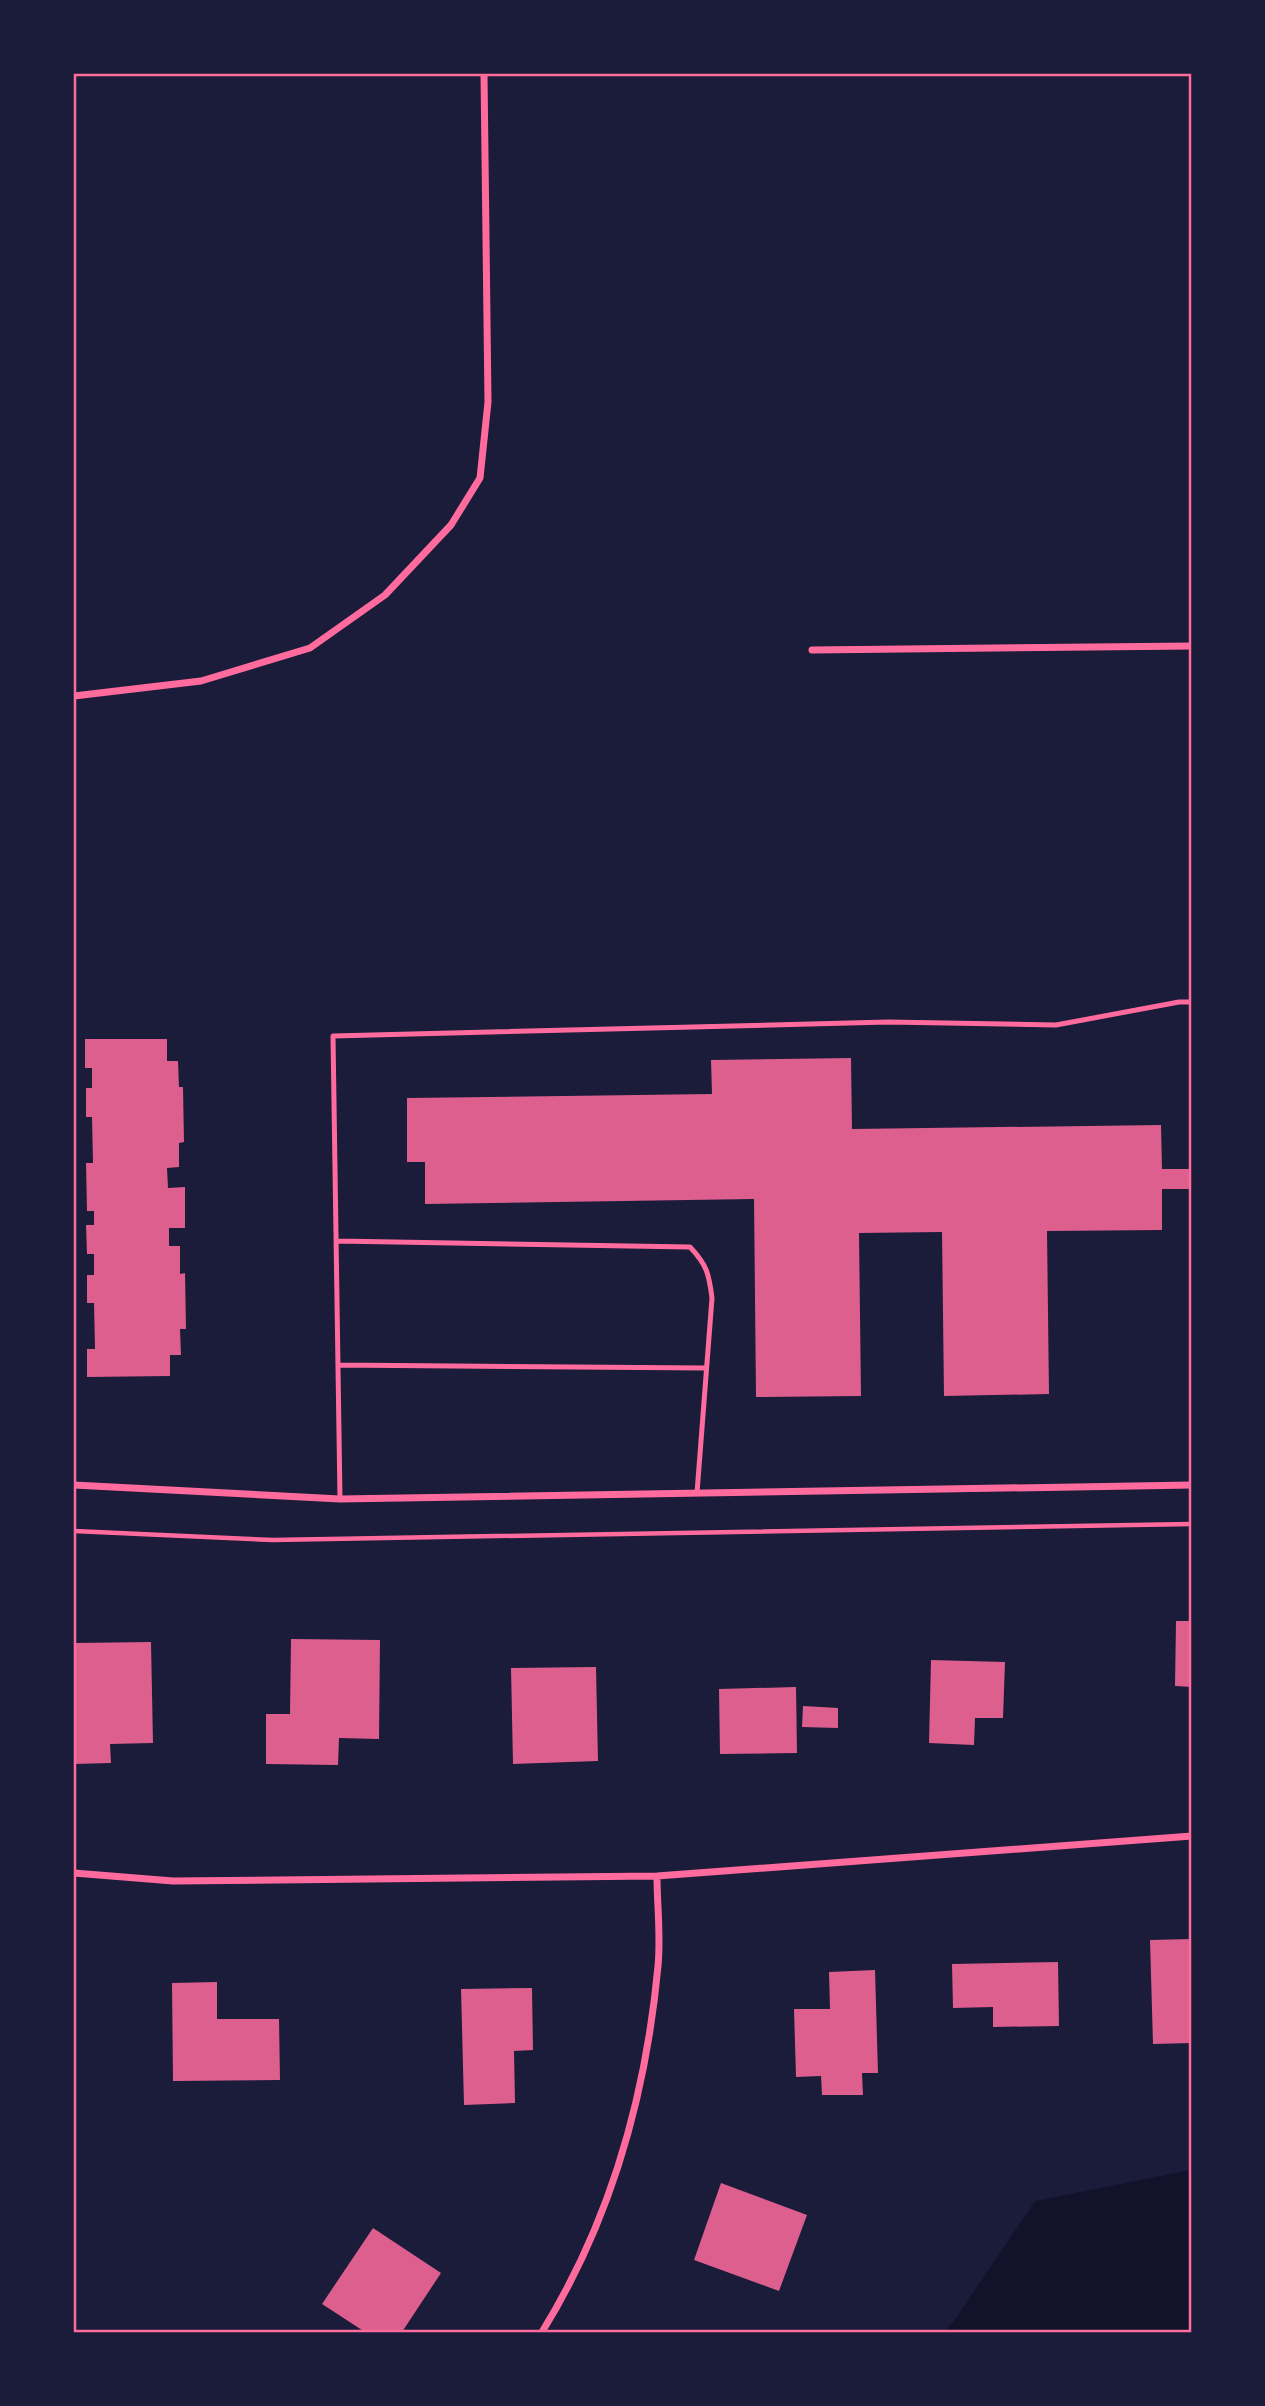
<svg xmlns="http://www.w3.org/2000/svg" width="1265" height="2406" font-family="'Exo 2',sans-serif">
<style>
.water{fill:#12122b}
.building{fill:#dd5f8e}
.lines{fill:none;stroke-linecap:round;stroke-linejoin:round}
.path{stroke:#ff6b9d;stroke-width:4.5}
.service{stroke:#ff6b9d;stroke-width:5}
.minor{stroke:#ff6b9d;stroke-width:7}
.neatline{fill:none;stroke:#ff6b9d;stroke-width:2.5}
</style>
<rect width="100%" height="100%" fill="#1b1b3a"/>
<path class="water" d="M1191,2170V2332H943L954,2321L1035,2201Z"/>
<path class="building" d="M85,1039H167V1061H178L179,1087H183L184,1142L179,1143V1167L167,1168L168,1188L185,1187V1228H169V1246H180V1274L185,1273L186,1329H180L181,1355H170V1376L87,1377V1349H95L94,1303H87V1275H94V1254H87L86,1225H94V1211H87L86,1163H93L92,1117H86V1088H92V1068H85Z
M851,1058L852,1129L1161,1125L1162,1169H1192V1189H1162V1230L1047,1231L1049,1394L944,1396L942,1232L859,1233L861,1396L756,1397L754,1199L425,1204V1162H407V1098L712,1094L711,1060Z
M1176,1621H1192V1687L1175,1686Z
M291,1639L380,1640L379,1739L339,1738L338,1765L266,1764V1714H290Z
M151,1642L153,1743L110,1744L111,1763L74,1764V1643Z
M931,1660L1005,1662L1003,1718H975L974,1745L929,1743Z
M596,1667L598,1761L513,1764L511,1668Z
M796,1687L797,1753L720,1754L719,1689Z
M803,1706L838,1708V1728L802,1727Z
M1192,1939V2043L1153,2044L1150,1940Z
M1058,1962L1059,2026L993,2027V2007L953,2008L952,1964Z
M875,1970L878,2073H862L863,2095H822L821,2076L796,2077L794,2009H830L829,1972Z
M217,1982V2019H279L280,2080L173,2081L172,1983Z
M532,1988L533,2050L514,2051L515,2103L464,2105L461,1989Z
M721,2183L807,2215L779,2291L694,2260Z
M373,2228L441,2273L402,2332H365L322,2304Z"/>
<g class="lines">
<path class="path" d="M74,1531L273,1540L1192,1524"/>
<path class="service" d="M337,1241L690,1247C707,1265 709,1274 712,1298L697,1493
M338,1365L705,1368
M340,1499L333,1036L888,1022L1056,1025L1179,1002H1192"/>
<path class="minor" d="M812,650L1192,646
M74,696L201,681L310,648L385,595L451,525L480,478L488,402L484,74
M74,1485L340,1499L1192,1485
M74,1873L173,1881L657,1876L1192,1836
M542,2332C610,2222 646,2095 658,1966C661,1936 657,1905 657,1876"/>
</g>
<rect width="1265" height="2406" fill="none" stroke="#1b1b3a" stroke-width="150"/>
<rect x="75" y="75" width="1115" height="2256" class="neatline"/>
</svg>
